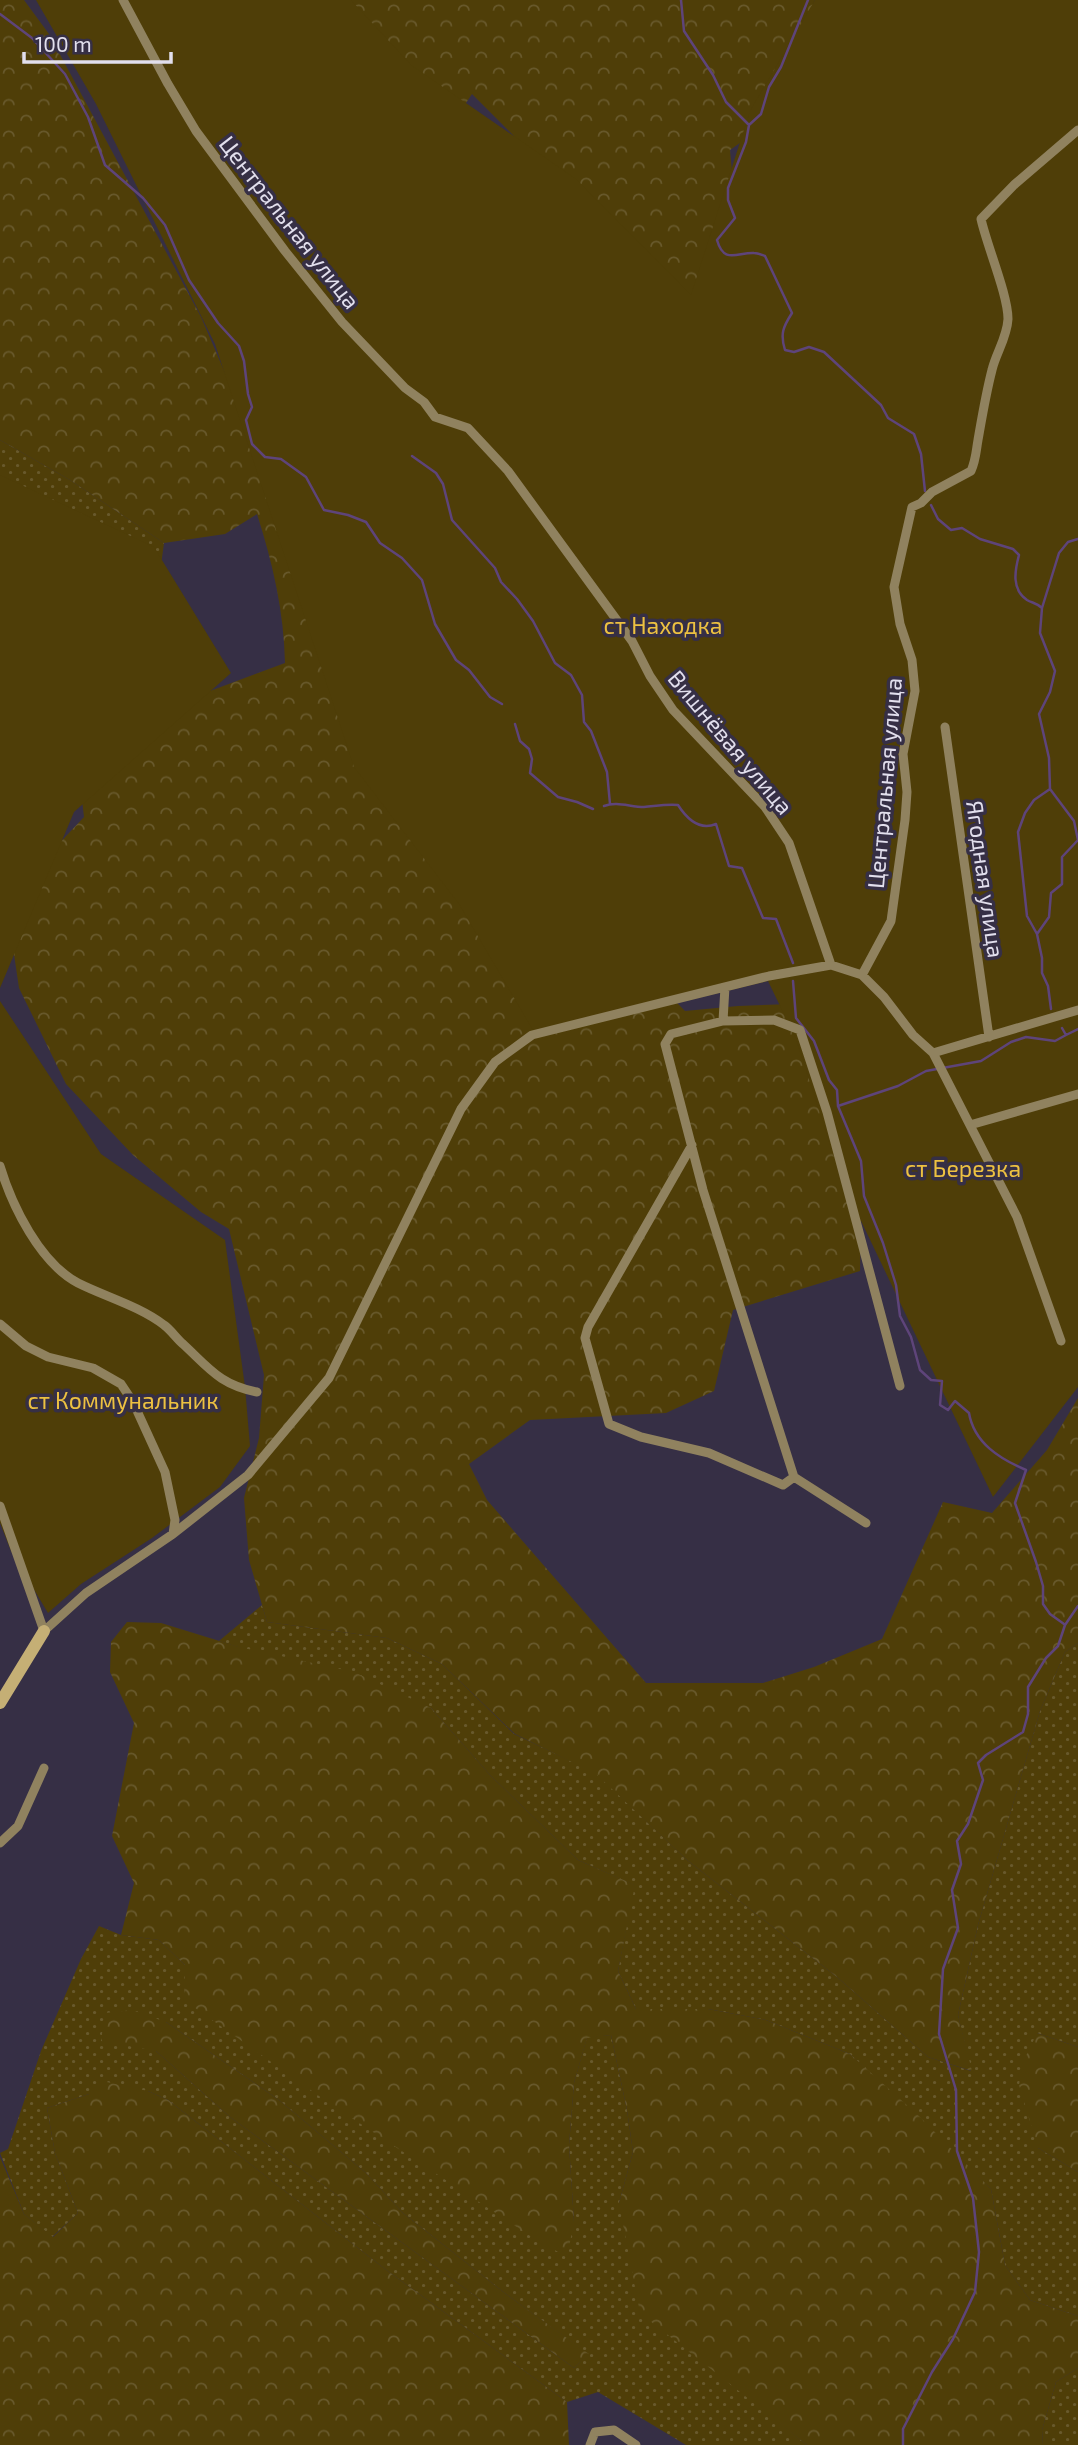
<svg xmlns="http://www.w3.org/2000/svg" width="1078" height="2445" font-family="'Exo 2',sans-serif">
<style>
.grass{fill:url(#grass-dots);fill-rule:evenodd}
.forest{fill:url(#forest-crowns)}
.garden{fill:#4f3e08}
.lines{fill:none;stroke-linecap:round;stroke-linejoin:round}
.stream{stroke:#5e447a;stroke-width:2.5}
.street{stroke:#90825f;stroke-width:9}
.secondary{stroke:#c5af75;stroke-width:12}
.labels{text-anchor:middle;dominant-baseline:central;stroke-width:7;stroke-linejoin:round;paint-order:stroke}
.street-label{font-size:23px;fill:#e2dfed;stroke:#362f45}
.park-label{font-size:23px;fill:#edc141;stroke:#362f45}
</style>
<defs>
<pattern id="grass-dots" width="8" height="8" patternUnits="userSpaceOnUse" patternTransform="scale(1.75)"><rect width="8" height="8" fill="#4f3e08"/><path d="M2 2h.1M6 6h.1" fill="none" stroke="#68592c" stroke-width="1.8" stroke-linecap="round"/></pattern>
<pattern id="forest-crowns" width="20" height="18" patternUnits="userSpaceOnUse" patternTransform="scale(1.75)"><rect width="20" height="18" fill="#4f3e08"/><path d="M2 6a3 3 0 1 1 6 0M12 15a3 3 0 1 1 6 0" fill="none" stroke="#68592c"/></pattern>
</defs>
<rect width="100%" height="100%" fill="#362f45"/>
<path class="grass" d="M0,440L70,480L164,543L159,580L0,648Z
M262,1605L267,1622L387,1638L442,1664L514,1734L596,1773L687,1860L837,1977L928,2057L971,2071L958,2015L978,1925L1040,1711L1065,1652L1078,1643V2047L1037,2033L1038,2148L1078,2172V2316L1030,2300L1005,2265L991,2189L850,2054L766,2020L708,2009H636L618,1971L634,1885L578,1860L490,1775L431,1708L219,1641Z
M99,1926L121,1935L159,1940L185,1965L574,2222L569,2145L574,2083L587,2037L611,2035L627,2110L633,2152L619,2203L757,2404L807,2445H686L598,2392L567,2402L385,2269L168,2100L148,2091L89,2094L47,2108L55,2153L78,2213L52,2237L24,2214L0,2153L8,2149L41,2051L81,1959ZM166,2022L279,2100L366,2173L403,2213L506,2294L588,2354L574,2368L230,2117L156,2051Z
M1078,2368V2445H1043L1042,2430L1056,2382Z"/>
<path class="forest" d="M0,0H24L49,34L201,317L270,478L621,946L685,1011L738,1006L818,1003L861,1220L860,1271L733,1310L714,1391L666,1413L530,1420L469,1464L487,1500L646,1683H763L814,1667L882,1639L943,1502L992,1513L1047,1450L1078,1398V1643L1065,1652L1040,1711L978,1925L958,2015L972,2071L928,2057L837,1977L687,1860L596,1774L515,1734L442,1664L387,1638L267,1622L249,1560L244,1498L259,1438L264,1375L229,1229L201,1212L133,1155L66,1084L19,988L6,900L84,817L76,748L138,718L285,663C284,612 273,564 257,514L225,534L164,543L70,480L0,440Z
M312,0H815L761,128L730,150L735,205L782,219L679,316L556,195L513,135L472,94L440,142Z
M127,1622L161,1623L239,1647L354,1672L431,1708L490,1775L578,1860L635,1885L618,1971L636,2009H708L766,2020L850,2054L920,2117L991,2189L1005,2265L1030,2300L1078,2316V2368L1056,2382L1042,2430L1043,2445H807L640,2313L619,2203L633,2152L627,2110L611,2035L587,2038L574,2083L569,2145L574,2222L567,2257L535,2239L326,2101L184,2000L185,1965L159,1940L121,1935L134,1883L112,1836L134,1723L110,1672L111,1642Z
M132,2010L166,2022L279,2100L366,2173L403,2213L506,2294L589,2354L574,2368L230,2117L156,2051L101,2041L105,2013Z
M1037,2033L1078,2047V2172L1038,2148L1019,2085L1023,2062Z
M102,2081L148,2091L168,2100L385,2269L567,2402L569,2445H0V2157L24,2214L53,2237L78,2213L55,2153L47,2108L89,2094Z"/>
<path class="garden" d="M36,0H351L411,65L576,179L691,295L750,111L815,0H1078V1387L993,1497L841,1179L796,1039L768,981L537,1037L459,904L354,767L215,344L96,104Z
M0,475L154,547L231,673L74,812L0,988Z
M0,1001L101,1154L225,1240L245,1387L250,1446L220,1487L152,1538L81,1584L48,1613L11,1551L0,1523Z"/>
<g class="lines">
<path class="stream" d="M681,0L684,31L713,75L726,102L749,125
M808,0L781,67L769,87L761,114L749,125L746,142L728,188V200L735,218L717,240C724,265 738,252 754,253C758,253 762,255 765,256L792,313C783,327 780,334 785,350L794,352L809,347L824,352L881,405L888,418L914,434L921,454L925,491
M0,14L32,38L65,74L88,117L105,165L143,198L165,225L189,280L218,323L239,346L244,361L248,394L252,407L246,420L252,444L265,457L281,459L306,477L324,510L348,515L366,522L380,543L402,558L422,580L435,624L456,660L469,670L490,697L502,704
M412,456L436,473L443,484L452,520L495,568L501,582L517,599L533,621L555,663L571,675L582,695L584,722L591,731L607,772L610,804
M931,505L938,519L951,530L962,528L980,539L1013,549L1019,555C1015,570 1011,589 1027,600C1032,603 1037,603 1042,608L1040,633L1055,671L1050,692L1039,714L1049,758L1050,789L1074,821L1078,840L1062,857V884L1051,893L1049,917L1037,934L1042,958V973L1048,986L1051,1009
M1042,608L1059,553L1068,542L1078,539
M515,724L520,741L529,749L532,759L530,773L558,797L577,802L593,809
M604,806C617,801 630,807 644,807C656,806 666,804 678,805C687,819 699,831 716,824L729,866L742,868L763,918L776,919L793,963
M1037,934L1027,916L1018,832L1025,813L1034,800L1050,789
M793,981L796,1018L814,1041L829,1080L837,1090L838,1106L861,1161L864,1196L883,1243L896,1285L900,1316L911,1337L920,1370L931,1380L942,1381L940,1405L948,1410L955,1401L969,1413C974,1443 1000,1459 1026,1470L1015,1503L1036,1562L1043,1586V1604L1050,1614L1064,1624
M1066,1035L1078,1029
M838,1106L898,1086L926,1071L981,1061L1011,1042L1026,1037L1055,1041L1066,1035L1062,1028
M903,2445V2429L932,2372L953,2339L975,2292L979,2252L973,2198L957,2151L956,2090L939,2034L943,1969L958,1928L952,1890L961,1864L957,1841L968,1824L983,1780L978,1763L986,1755L1023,1732L1028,1714V1687L1046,1658L1058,1646L1065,1625L1078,1606"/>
<path class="street" d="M123,0L168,84L196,131L285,251L342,322L405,388L424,402L435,417L468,428L508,471L632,641L650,676L673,710L765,807L789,843L831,965
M945,727L989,1037
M862,975L891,921L905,820L907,792L903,754L915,691L912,660L900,624L894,587L912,507L921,503L932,492L971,471C976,460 976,451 978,440C982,417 986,393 992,370C996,353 1007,338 1008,319C1008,295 987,246 981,219L1015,184L1078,130
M725,987L723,1021L671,1034L665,1044L703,1190L794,1477L866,1523
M723,1021L774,1020L800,1030L827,1112L900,1386
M933,1053L1078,1010
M970,1125L1078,1094
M692,1145L588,1327L585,1338L609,1424L641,1437L709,1453L783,1485L794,1477
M0,1166C12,1206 40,1263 78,1283C106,1297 139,1306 164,1325C171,1330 176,1338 183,1344C209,1368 220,1385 257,1392
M0,1324L26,1346L48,1357L93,1368L121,1384L133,1402L165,1472L175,1520L173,1534
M0,1506L44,1631L86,1593L173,1534L248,1475L329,1378L461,1109L495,1062L532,1035L769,976L831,965L862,975L884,997L913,1035L933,1053L1017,1217L1061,1341
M0,1843L18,1826L44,1768
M590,2445L595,2432L614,2430L636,2445"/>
<path class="secondary" d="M0,1703L44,1631"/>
</g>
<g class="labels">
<g class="street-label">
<text transform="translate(290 222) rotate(52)">Центральная улица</text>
<text transform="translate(731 742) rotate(50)">Вишнёвая улица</text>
<text transform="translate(884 783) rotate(-85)">Центральная улица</text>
<text transform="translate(986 879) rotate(82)">Ягодная улица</text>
</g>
<g class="park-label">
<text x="663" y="625">ст Находка</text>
<text x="963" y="1168">ст Березка</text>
<text x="123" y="1400">ст Коммунальник</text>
</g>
</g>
<path d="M24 52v10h147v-10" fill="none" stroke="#e2dfed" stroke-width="3.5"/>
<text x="35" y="52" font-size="21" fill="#e2dfed" stroke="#362f45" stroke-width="5" paint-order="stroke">100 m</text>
</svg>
